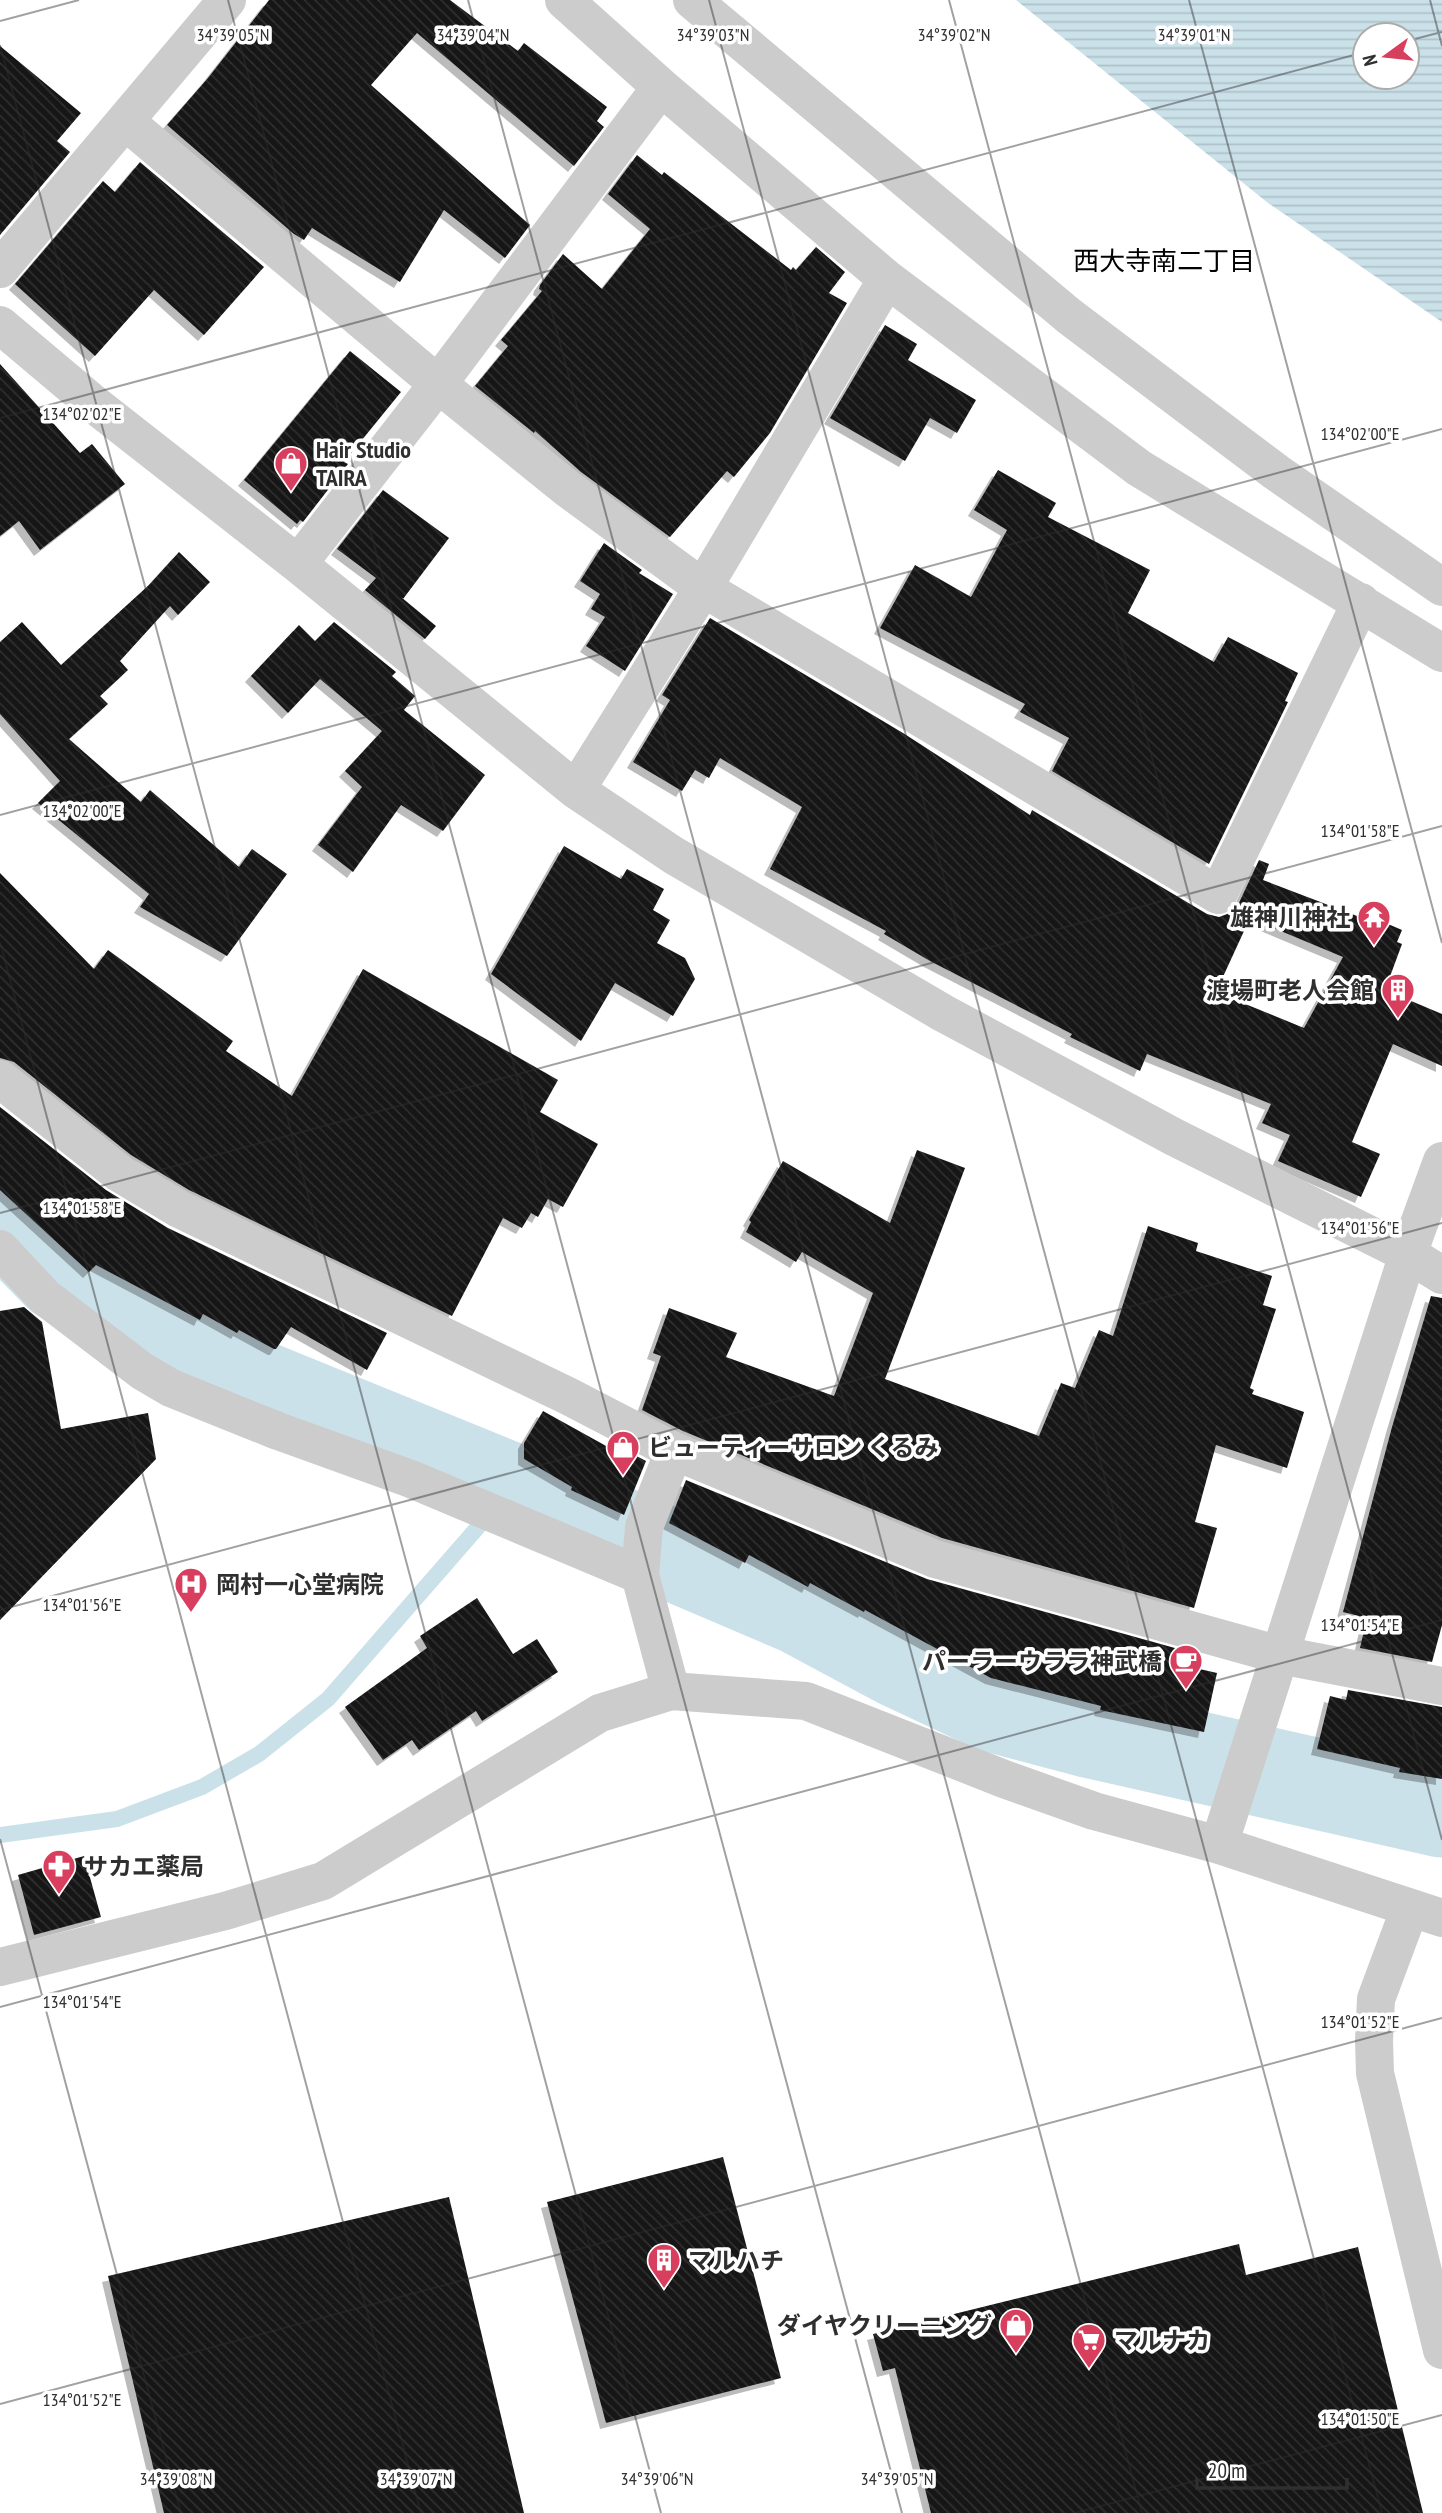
<svg xmlns="http://www.w3.org/2000/svg" width="1442" height="2513" font-family="'PT Sans Narrow','Noto Sans JP',sans-serif">
<style>
.water{fill:url(#water-rules);fill-rule:evenodd}
.lines{fill:none;stroke-linecap:round;stroke-linejoin:round}
.stream{stroke:#cbe1e9;stroke-width:16}
.river{stroke:#cbe1e9;stroke-width:91}
.building{fill:url(#building-back-hatch);fill-rule:evenodd;filter:url(#shadow)}
.minor{stroke:#ccc;stroke-width:38}
.tertiary{stroke:#ccc;stroke-width:38}
.ticks{fill:none;stroke:#2f2f2f;stroke-width:2;stroke-opacity:0.45}
.labels{text-anchor:middle;dominant-baseline:central;stroke-width:7;stroke-linejoin:round;paint-order:stroke}
.poi-label{font-size:24px;font-weight:bold;fill:#2f2f2f;stroke:#fff;text-anchor:start}
.neighbourhood-label{font-size:26px;fill:#000;stroke:#fff}
.ticks-label{font-size:18px;text-anchor:middle;fill:#2f2f2f;stroke:#fff;stroke-width:7;stroke-linejoin:round;paint-order:stroke}
</style>
<defs>
<pattern id="water-rules" width="6" height="5" patternUnits="userSpaceOnUse" patternTransform="scale(1.75)"><rect width="6" height="5" fill="#cbe1e9"/><path d="M0 2.5h6" fill="none" stroke="#afc1c8"/></pattern>
<pattern id="building-back-hatch" width="6" height="6" patternUnits="userSpaceOnUse" patternTransform="scale(1.75)"><rect width="6" height="6" fill="#161616"/><path d="M-1 5l2 2M0 0l6 6M5-1l2 2" fill="none" stroke="#303030"/></pattern>
<filter id="shadow"><feDropShadow dx="-6" dy="6" stdDeviation="0" flood-color="#0004"/></filter>
</defs>
<rect width="100%" height="100%" fill="#fff"/>
<path class="water" d="M1016,0H1442V322L1268,203ZM1365,35H1407V77H1365Z"/>
<g class="lines">
<path class="stream" d="M496,1499L502,1486
M0,1835L117,1819L202,1787L259,1754L328,1699L478,1527"/>
<path class="river" d="M0,1215L60,1276L230,1374L628,1536L799,1609L896,1661L994,1707L1088,1732L1442,1812"/>
</g>
<path class="building" d="M269,0H450L518,51L524,43L607,107L597,121L604,127L574,166L417,33L371,85L530,225L505,258L444,210L400,282L312,228L304,240L294,234L167,125L208,78Z
M0,46L81,113L57,141L70,152L0,235Z
M637,155L662,175L664,172L791,270L793,267L796,270L816,247L845,272L829,293L847,303L770,433L734,477L727,471L670,537L581,472L535,431L534,433L475,386L508,346L501,340L542,291L539,289L540,285L563,254L602,289L650,229L608,194Z
M140,162L264,267L204,335L154,290L95,356L15,284L103,181L115,192Z
M885,325L917,344L908,360L976,400L957,433L930,418L905,461L830,418Z
M350,351L401,392L344,462L348,464L303,522L300,520L297,524L244,480Z
M0,364L80,453L92,444L125,484L40,550L19,521L0,536Z
M998,470L1056,503L1048,517L1150,570L1128,613L1214,662L1228,637L1298,673L1285,701L1288,702L1209,864L1052,771L1069,738L1020,712L1025,704L880,628L915,565L971,597L1007,530L974,510Z
M383,490L449,538L403,599L401,597L436,626L425,639L365,590L376,578L337,549Z
M604,543L642,570L639,573L673,594L625,671L586,646L605,617L591,609L600,594L580,581Z
M179,552L210,582L178,615L170,606L120,661L128,670L100,696L108,704L69,739L141,802L150,790L239,867L252,849L287,874L227,956L140,907L149,894L38,803L60,781L0,714V642L22,622L61,665L149,585Z
M710,618L903,733L1030,815L1032,810L1207,914L1219,917L1230,913L1238,905L1259,860L1269,864L1263,880L1365,919L1367,915L1402,930L1397,942L1402,944L1385,990L1442,1014V1066L1393,1044L1352,1142L1380,1154L1361,1197L1278,1161L1290,1135L1262,1123L1271,1104L1147,1054L1140,1071L1070,1037L1072,1034L930,961L884,934L886,931L770,869L802,807L720,758L709,778L695,770L682,791L633,762L670,700L662,695ZM1250,918L1343,957L1304,1028L1216,992Z
M334,622L396,672L392,676L415,696L404,710L485,775L443,831L401,805L353,872L318,845L362,787L345,771L382,731L320,679L288,713L251,676L299,625L315,641Z
M564,846L621,879L627,869L664,889L653,910L670,920L657,943L685,958L695,979L673,1016L615,983L581,1041L491,974Z
M0,873L94,969L108,950L233,1041L226,1051L292,1096L363,969L558,1080L540,1112L598,1144L563,1207L548,1199L538,1217L531,1213L522,1228L503,1218L452,1316L189,1190L131,1155L14,1062L0,1058Z
M0,1107L106,1190L168,1228L387,1333L367,1370L291,1327L276,1349H274L239,1330L237,1333L203,1314L200,1320L96,1265L89,1272L0,1190Z
M917,1150L965,1168L885,1379L1039,1436L1061,1383L1075,1388L1099,1330L1113,1336L1148,1226L1198,1243L1196,1251L1272,1276L1263,1305L1276,1309L1250,1388L1254,1390L1252,1394L1304,1412L1287,1468L1216,1445L1195,1522L1217,1528L1194,1608L942,1538L683,1431L642,1410L661,1356L653,1353L669,1308L737,1333L726,1357L834,1396L873,1293L802,1252L796,1262L746,1232L751,1222L749,1220L783,1161L890,1223Z
M1431,1296L1442,1298V1625L1432,1662L1360,1648L1367,1618L1343,1612L1392,1427Z
M24,1307L42,1322L61,1429L148,1413L156,1459L0,1620V1311Z
M543,1411L626,1457L627,1451L646,1461L624,1515L571,1490L572,1487L524,1459V1443Z
M686,1480L927,1579L1182,1650L1178,1664L1217,1673L1204,1732L1100,1710L1101,1706L991,1678L865,1610L864,1612L810,1583L808,1587L749,1555L745,1563L669,1523Z
M477,1598L513,1654L537,1639L558,1672L482,1721L476,1711L419,1750L412,1740L383,1760L345,1707L427,1648L420,1636Z
M1348,1690L1442,1707V1779L1399,1772L1400,1768L1317,1749L1330,1696L1346,1700Z
M84,1856L101,1917L34,1935L18,1875Z
M723,2157L781,2378L606,2423L547,2202Z
M449,2197L524,2513H164L108,2276Z
M1239,2244L1246,2275L1358,2247L1423,2513H931L895,2368L883,2371L873,2334Z"/>
<g class="lines">
<path class="minor" d="M564,0L661,87L887,279L1139,468L1442,653
M692,0L1069,316L1276,472L1442,587
M125,121L438,384L568,489L703,588L1218,895L1361,602
M0,269L227,0
M0,325L95,405L298,564L576,790L673,855L943,1013L1174,1137L1408,1254L1442,1275
M298,564L438,384L661,87
M576,790L703,588L887,279
M0,1079L119,1173L179,1209L568,1396L674,1451L935,1559L1280,1655L1442,1686
M0,1249L45,1297L142,1371L171,1388L278,1431L411,1479L640,1575
M671,1691L640,1575L644,1527L674,1451
M1410,1908L1376,1999L1374,2041L1375,2073L1442,2350"/>
<path class="tertiary" d="M1219,1845L1408,1254L1442,1161
M0,1967L225,1911L323,1881L600,1713L671,1691L806,1701L1004,1779L1094,1811L1219,1845L1442,1918"/>
</g>
<path class="ticks" d="M228,0L902,2513M468,0L1142,2513M709,0L1382,2513M949,0L1442,1840M1189,0L1442,943M1430,0L1442,46M0,21L79,0M1407,41L1442,32M0,45L661,2513M0,418L1365,52M0,815L1442,429M0,942L421,2513M0,1213L1442,826M0,1610L1442,1223M0,1839L181,2513M0,2007L1442,1620M0,2404L1442,2018M1075,2513L1442,2415"/>
<defs>
<symbol id="shop-pin" viewBox="-11 -11 22 30"><path d="M0 17L-7.5 6A9.5 9.5 0 1 1 7.5 6Z" fill="#d83e5d" stroke="#fff"/><path d="M-5-2.5h2.3a2.7 3.5 0 0 1 5.4 0H5L5.5 6h-11ZM-1.5-2.5h3a1.5 2.3 0 0 0-3 0Z" fill="#fff"/></symbol>
<symbol id="temple-pin" viewBox="-11 -11 22 30"><path d="M0 17L-7.5 6A9.5 9.5 0 1 1 7.5 6Z" fill="#d83e5d" stroke="#fff"/><path d="M0-6L5-2H3V0L6.5 2.5H4V6H1.5V3h-3V6H-4V2.5H-6.5L-3 0V-2H-5Z" fill="#fff"/></symbol>
<symbol id="building-pin" viewBox="-11 -11 22 30"><path d="M0 17L-7.5 6A9.5 9.5 0 1 1 7.5 6Z" fill="#d83e5d" stroke="#fff"/><path d="M-4-6H4V6H1V3H-1V6H-4ZM-2.5-4.3h1.7v1.8h-1.7ZM.8-4.3h1.7v1.8H.8ZM-2.5-1h1.7V.8h-1.7ZM.8-1h1.7V.8H.8Z" fill="#fff"/></symbol>
<symbol id="hospital-pin" viewBox="-11 -11 22 30"><path d="M0 17L-7.5 6A9.5 9.5 0 1 1 7.5 6Z" fill="#d83e5d" stroke="#fff"/><path d="M-5-5h3v3.5h4V-5h3V5h-3V1.5h-4V5h-3Z" fill="#fff"/></symbol>
<symbol id="cafe-pin" viewBox="-11 -11 22 30"><path d="M0 17L-7.5 6A9.5 9.5 0 1 1 7.5 6Z" fill="#d83e5d" stroke="#fff"/><path d="M-5.5-4.5H6V0H3Q3 3.5 0 3.5H-2.5Q-5.5 3.5-5.5 0ZM3-3.2v2h1.7v-2ZM-6 4.5H4V6H-6Z" fill="#fff"/></symbol>
<symbol id="pharmacy-pin" viewBox="-11 -11 22 30"><path d="M0 17L-7.5 6A9.5 9.5 0 1 1 7.5 6Z" fill="#d83e5d" stroke="#fff"/><path d="M-2-6h4v4h4v4h-4v4h-4v-4h-4v-4h4Z" fill="#fff"/></symbol>
<symbol id="supermarket-pin" viewBox="-11 -11 22 30"><path d="M0 17L-7.5 6A9.5 9.5 0 1 1 7.5 6Z" fill="#d83e5d" stroke="#fff"/><path d="M-6-5.5h2.5l.6 2H6L4.5 2H-2.5L-4.4-4H-6ZM-1.5 3.2a1.3 1.3 0 1 0 .1 0ZM3 3.2a1.3 1.3 0 1 0 .1 0Z" fill="#fff"/></symbol>
</defs>
<g fill-rule="evenodd">
<use href="#shop-pin" x="272" y="444" width="38" height="52"/>
<use href="#temple-pin" x="1355" y="898" width="38" height="52"/>
<use href="#building-pin" x="1379" y="971" width="38" height="52"/>
<use href="#shop-pin" x="604" y="1428" width="38" height="52"/>
<use href="#hospital-pin" x="172" y="1565" width="38" height="52"/>
<use href="#cafe-pin" x="1167" y="1642" width="38" height="52"/>
<use href="#pharmacy-pin" x="40" y="1847" width="38" height="52"/>
<use href="#building-pin" x="645" y="2241" width="38" height="52"/>
<use href="#shop-pin" x="997" y="2306" width="38" height="52"/>
<use href="#supermarket-pin" x="1070" y="2321" width="38" height="52"/>
</g>
<g class="labels">
<g class="poi-label">
<text x="316" y="449">Hair Studio<tspan x="316" dy="28">TAIRA</tspan></text>
<text x="1350" y="917" text-anchor="end">雄神川神社</text>
<text x="1374" y="990" text-anchor="end">渡場町老人会館</text>
<text x="648" y="1447">ビューティーサロン くるみ</text>
<text x="216" y="1584">岡村一心堂病院</text>
<text x="1162" y="1661" text-anchor="end">パーラーウララ神武橋</text>
<text x="84" y="1866">サカエ薬局</text>
<text x="688" y="2260">マルハチ</text>
<text x="992" y="2325" text-anchor="end">ダイヤクリーニング</text>
<text x="1114" y="2340">マルナカ</text>
</g>
<g class="neighbourhood-label">
<text x="1164" y="260">西大寺南二丁目</text>
</g>
</g>
<g class="ticks-label">
<text x="233" y="41">34°39'05"N</text>
<text x="473" y="41">34°39'04"N</text>
<text x="713" y="41">34°39'03"N</text>
<text x="1194" y="41">34°39'01"N</text>
<text x="954" y="41">34°39'02"N</text>
<text x="82" y="420">134°02'02"E</text>
<text x="1360" y="440">134°02'00"E</text>
<text x="82" y="817">134°02'00"E</text>
<text x="1360" y="837">134°01'58"E</text>
<text x="82" y="1214">134°01'58"E</text>
<text x="1360" y="1234">134°01'56"E</text>
<text x="82" y="1611">134°01'56"E</text>
<text x="1360" y="1631">134°01'54"E</text>
<text x="82" y="2008">134°01'54"E</text>
<text x="1360" y="2028">134°01'52"E</text>
<text x="82" y="2406">134°01'52"E</text>
<text x="1360" y="2425">134°01'50"E</text>
<text x="176" y="2485">34°39'08"N</text>
<text x="416" y="2485">34°39'07"N</text>
<text x="657" y="2485">34°39'06"N</text>
<text x="897" y="2485">34°39'05"N</text>
</g>
<g transform="translate(1386 56) rotate(255)"><circle r="33" fill="#ffffff" stroke="#acacac" stroke-width="2"/>
<path d="M0-5L12 26L0 18L-12 26Z" fill="#d83e5d"/>
<text y="-10" font-size="19" font-weight="bold" text-anchor="middle" fill="#2f2f2f">N</text>
</g>
<path d="M1197 2478v10h150v-10" fill="none" stroke="#2f2f2f" stroke-width="3.5"/>
<text x="1208" y="2478" font-size="21" fill="#2f2f2f" stroke="#ffffff" stroke-width="5" paint-order="stroke">20 m</text>
</svg>
